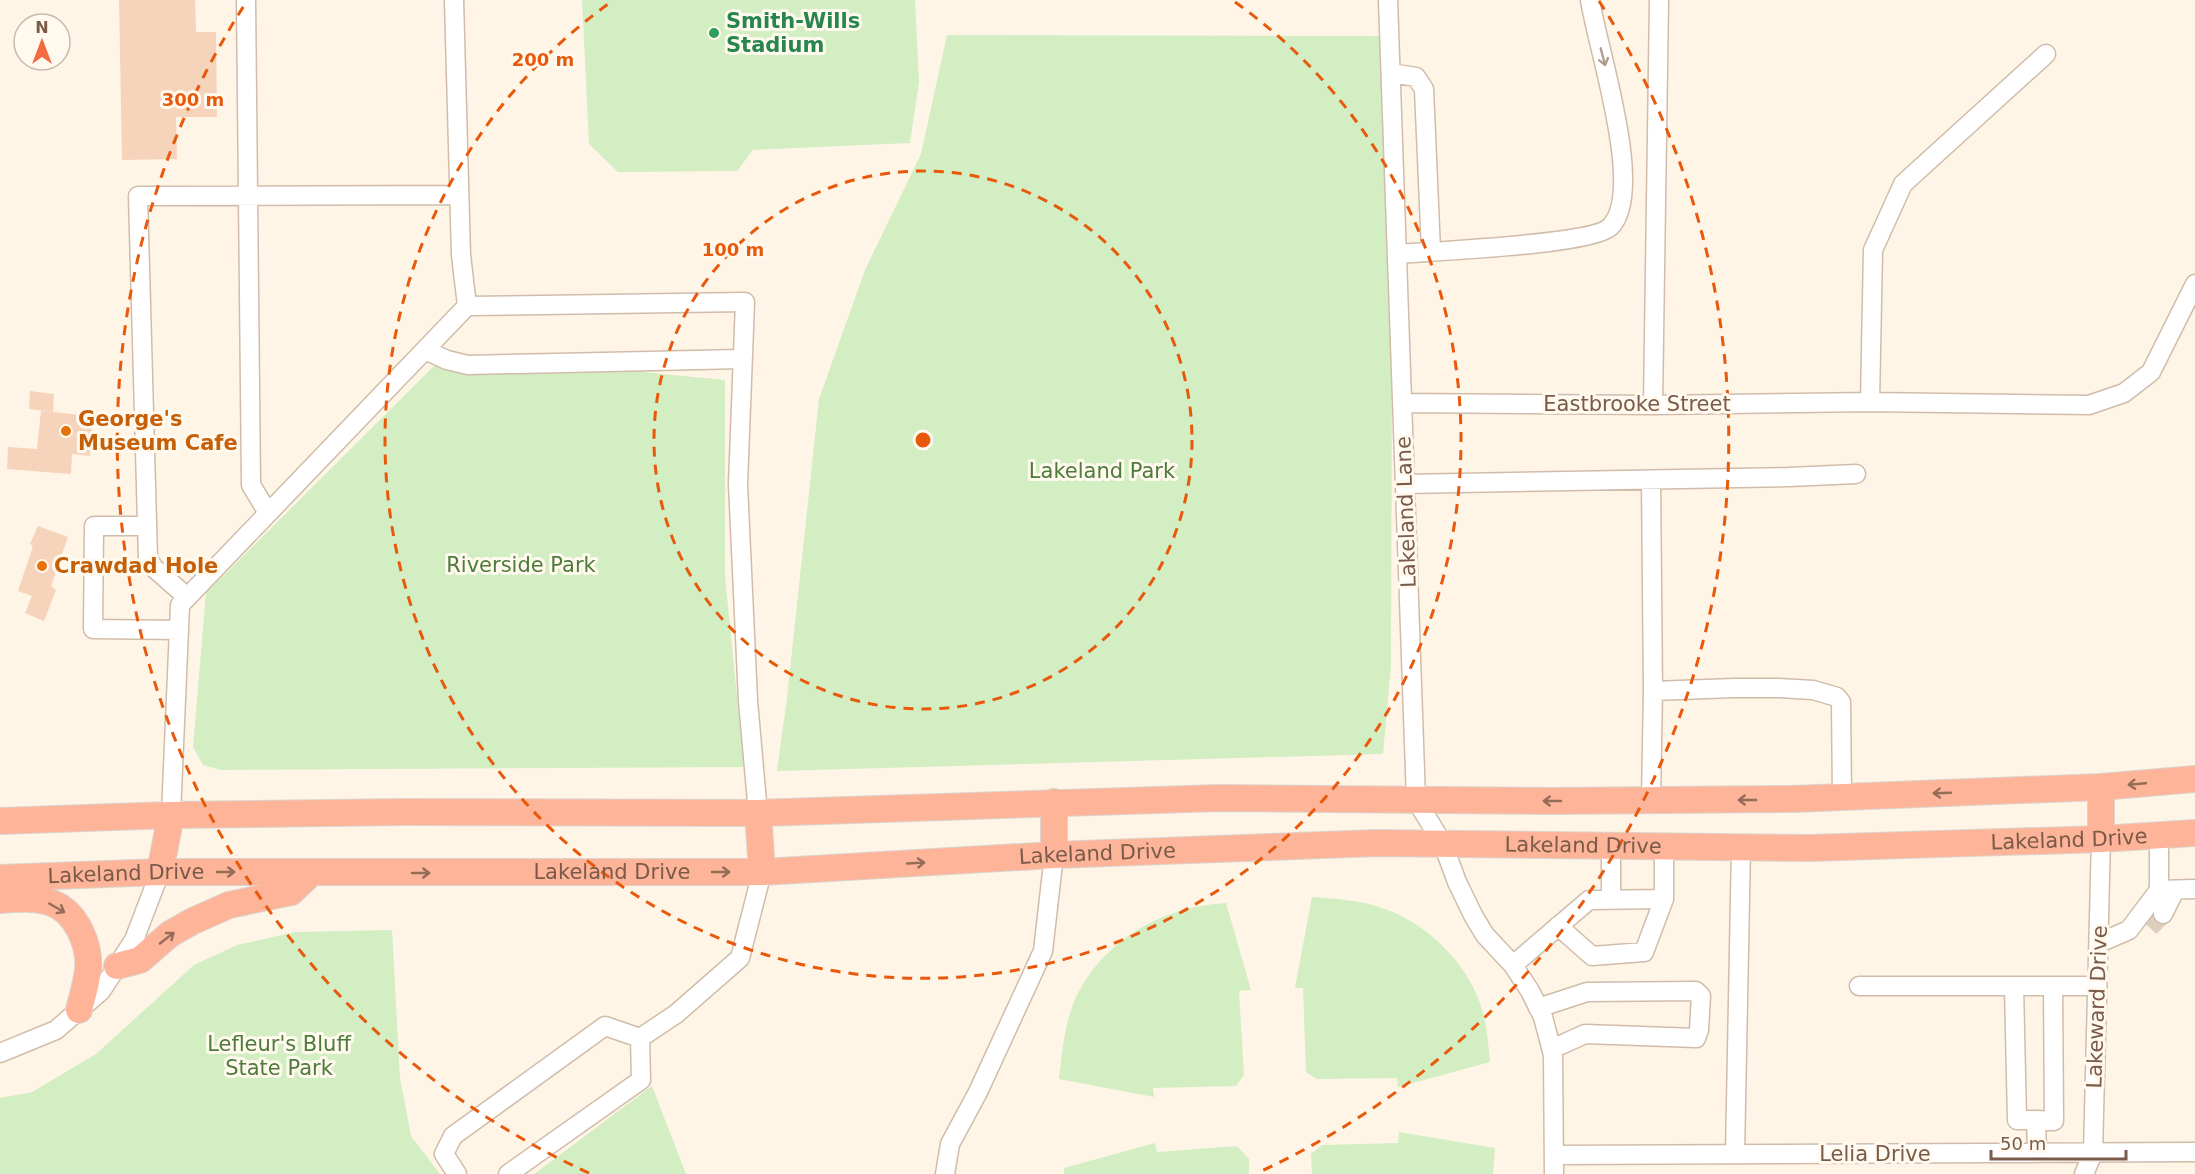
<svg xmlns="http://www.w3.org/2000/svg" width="2195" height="1174" font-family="'DejaVu Sans',sans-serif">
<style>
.green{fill:#d3eec3}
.building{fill:#f6d3bb}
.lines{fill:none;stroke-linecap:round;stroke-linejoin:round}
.minor-tunnel{stroke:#ddcebe;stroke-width:18;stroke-dasharray:18 9;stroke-linecap:butt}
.minor-casing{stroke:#d1bcaa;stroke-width:21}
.highway-casing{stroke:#dcd4cf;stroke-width:28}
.minor{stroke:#fff;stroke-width:18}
.highway{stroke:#fdb498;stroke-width:26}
.oneway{stroke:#af9c91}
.oneway2{stroke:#946c58}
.ring{fill:none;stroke:#e8590c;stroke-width:3;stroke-dasharray:10 8}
.leisure-dot{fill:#2e9e5b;stroke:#fff9ee;stroke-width:2}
.food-dot{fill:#e8710a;stroke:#fff9ee;stroke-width:2}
.labels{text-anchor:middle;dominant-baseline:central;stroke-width:6;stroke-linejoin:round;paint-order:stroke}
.leisure-label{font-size:21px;font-weight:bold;fill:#27864d;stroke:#fff9ee;text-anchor:start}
.street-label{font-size:21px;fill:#7a5a48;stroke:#fff9ee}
.food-label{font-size:21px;font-weight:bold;fill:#c56008;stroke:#fff9ee;text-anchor:start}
.park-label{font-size:21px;fill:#4d7b3c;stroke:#fff9ee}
.centre{fill:#e8590c;stroke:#fff9ee;stroke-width:3}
.ring-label{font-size:18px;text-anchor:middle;font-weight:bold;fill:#e8590c;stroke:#fff9ee;stroke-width:6;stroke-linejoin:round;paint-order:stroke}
</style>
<rect width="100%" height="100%" fill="#fef5e6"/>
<path class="green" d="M582,0H915L919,82L910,143L753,150L737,171L618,172L589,144Z
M947,35L1381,36L1392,357L1391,665L1383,754L777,771L787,698L819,399L865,270L921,154Z
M447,353L725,380V576L744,767L221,770L203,765L193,747L206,593Z
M1312,897C1337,899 1361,900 1385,909C1427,924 1465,961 1480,1003C1487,1022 1488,1043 1490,1062L1398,1087L1397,1078L1317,1079L1306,1072L1303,988H1295Z
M1226,903L1251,990L1239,991L1244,1075L1236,1086L1153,1088L1154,1097L1059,1079C1062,1054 1064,1026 1074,1002C1100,942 1162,906 1226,903Z
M392,930L400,1078L411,1136L440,1174H0V1098L32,1092L96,1054L194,965L237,945L295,932Z
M652,1086L686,1174H534Z
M1399,1132L1495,1148L1493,1174H1312L1311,1154L1322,1145L1398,1143Z
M1155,1143L1157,1152L1237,1146L1249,1159V1174H1064V1168Z"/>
<path class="building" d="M119,0H195L196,32H216L217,117H176L177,159L122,160Z
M30,391L54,394L53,412L29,409Z
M41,411L93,416L90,456L72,454L71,474L7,469L8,447L37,449Z
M38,526L68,537L51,586L56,590L44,621L25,613L32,596L18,591L33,546L30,544Z"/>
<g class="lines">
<path class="minor-tunnel" d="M2150,928L2163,914"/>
<defs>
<path id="minor" d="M246,0L251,485L268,513
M454,0L461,255L467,306
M1388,0L1416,800L1443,844L1457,882L1474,917L1485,935L1513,965L1530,991L1543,1017L1553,1055L1554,1174
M1391,73L1416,77L1424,89L1431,251
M1397,254C1431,251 1592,245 1610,227C1646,192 1597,47 1590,0
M425,350L447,360L468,365L742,359
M1870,402L1873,250L1903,184L2046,54
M1403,403L1653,405L1870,402L2089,405L2124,393L2151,372L2195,284
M1653,405L1659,0
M1651,480L1653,691
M1406,484L1789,477L1856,474
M147,526H94L93,629L179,630
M187,597L154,568L148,559L138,196L459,195
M1651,800L1653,691L1734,688H1779L1813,690L1837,697L1841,702L1842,797
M171,815L180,605L467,306L745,302L738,484L748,701L758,813
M2159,835V890L2195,889
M1611,846V900
M2163,914L2175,890
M1558,926L1592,956L1644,952L1664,899
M2099,943L2129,930L2159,890
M1513,965L1589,900L1664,899V847
M1859,986H2053L2054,1121L2036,1120L2037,1153
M2053,986H2096
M2014,987L2017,1120H2036
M1538,1008L1587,992L1696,991L1701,996L1699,1030L1696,1038L1585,1034L1552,1049
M640,1038L676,1014L740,958L762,872
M0,1053L56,1030L101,991L134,940L160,872
M1735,1154L1741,847
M1555,1155L2195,1152
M457,1174L444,1154L453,1136L605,1026L640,1038
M508,1174L641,1080L640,1038
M945,1174L950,1144L978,1092L1043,951L1054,855
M2084,1174L2093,1153L2101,839"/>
<g id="highway">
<path d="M2101,787V839"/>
<path d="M1054,802V855"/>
<path d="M758,813L762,872"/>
<path d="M0,821L171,815L403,812L758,813L1219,798L1552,801L1792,799L2101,787L2195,779"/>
<path d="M160,872L171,815"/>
<path id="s1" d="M0,878L160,872H762L1054,855L1377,843L1810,848L2101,839L2195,833"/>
<path d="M0,900C16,899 37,897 52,903C76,912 90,944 88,969C87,982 82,997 79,1010"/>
<path d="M117,966L140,960L170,934L193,921L229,905L291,892L312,872"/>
</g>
</defs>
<use href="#minor" class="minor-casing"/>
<use href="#highway" class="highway-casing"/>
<use href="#minor" class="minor"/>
<use href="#highway" class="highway"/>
</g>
<defs><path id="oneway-shaft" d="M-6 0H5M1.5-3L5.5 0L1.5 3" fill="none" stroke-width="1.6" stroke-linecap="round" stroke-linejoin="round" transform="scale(1.5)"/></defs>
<use class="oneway" href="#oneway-shaft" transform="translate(1603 57) rotate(75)"/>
<g class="oneway2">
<use href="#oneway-shaft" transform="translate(2137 784) rotate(175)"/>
<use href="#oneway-shaft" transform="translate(1942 793) rotate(178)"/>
<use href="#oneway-shaft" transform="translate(1747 800) rotate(180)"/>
<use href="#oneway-shaft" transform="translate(1552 801) rotate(-180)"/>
<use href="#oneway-shaft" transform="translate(916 863) rotate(-3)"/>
<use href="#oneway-shaft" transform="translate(226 872)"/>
<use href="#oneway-shaft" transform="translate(721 872)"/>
<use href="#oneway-shaft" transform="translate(421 873)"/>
<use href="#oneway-shaft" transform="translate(57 908) rotate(30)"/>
<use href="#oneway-shaft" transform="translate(167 938) rotate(-38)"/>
</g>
<g class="ring">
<circle cx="923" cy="440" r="269"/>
<path d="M1235 2A538 538 0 1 1 611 2"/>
<path d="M589 1173A806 806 0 0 1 247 1M1599 1A806 806 0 0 1 1257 1173"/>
</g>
<circle class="leisure-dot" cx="714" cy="33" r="6"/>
<g class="food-dot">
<circle cx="66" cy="431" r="6"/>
<circle cx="42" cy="566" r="6"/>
</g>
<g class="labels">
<g class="leisure-label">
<text x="726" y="21">Smith-Wills<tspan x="726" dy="24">Stadium</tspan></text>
</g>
<g class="street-label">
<text x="1637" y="404">Eastbrooke Street</text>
<text transform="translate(1406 512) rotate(-92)">Lakeland Lane</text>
<text stroke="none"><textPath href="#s1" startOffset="2070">Lakeland Drive</textPath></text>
<text stroke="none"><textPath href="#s1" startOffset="1584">Lakeland Drive</textPath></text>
<text stroke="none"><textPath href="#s1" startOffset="1098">Lakeland Drive</textPath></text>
<text stroke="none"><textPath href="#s1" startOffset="612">Lakeland Drive</textPath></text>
<text stroke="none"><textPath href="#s1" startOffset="126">Lakeland Drive</textPath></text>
<text transform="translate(2097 1007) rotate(-88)">Lakeward Drive</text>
<text x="1875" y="1154">Lelia Drive</text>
</g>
<g class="food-label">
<text x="78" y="419">George's<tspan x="78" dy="24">Museum Cafe</tspan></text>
<text x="54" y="566">Crawdad Hole</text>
</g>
<g class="park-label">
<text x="1102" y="471">Lakeland Park</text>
<text x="521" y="565">Riverside Park</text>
<text x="279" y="1044">Lefleur's Bluff<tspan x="279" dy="24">State Park</tspan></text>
</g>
</g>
<circle cx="923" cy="440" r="9" class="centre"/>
<g class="ring-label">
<text x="543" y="66">200 m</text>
<text x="193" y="106">300 m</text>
<text x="733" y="256">100 m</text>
</g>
<g transform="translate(42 42)"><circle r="28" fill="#fff9ee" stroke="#cab9ac" stroke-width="1.5"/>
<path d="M0-4.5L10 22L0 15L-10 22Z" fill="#f26b41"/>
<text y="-9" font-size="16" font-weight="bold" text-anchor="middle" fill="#7a5a48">N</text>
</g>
<path d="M1991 1150v9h135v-9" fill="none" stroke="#7a5a48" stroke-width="3"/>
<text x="2000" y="1150" font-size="18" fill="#7a5a48" stroke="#fff9ee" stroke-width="4.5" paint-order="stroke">50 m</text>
</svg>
